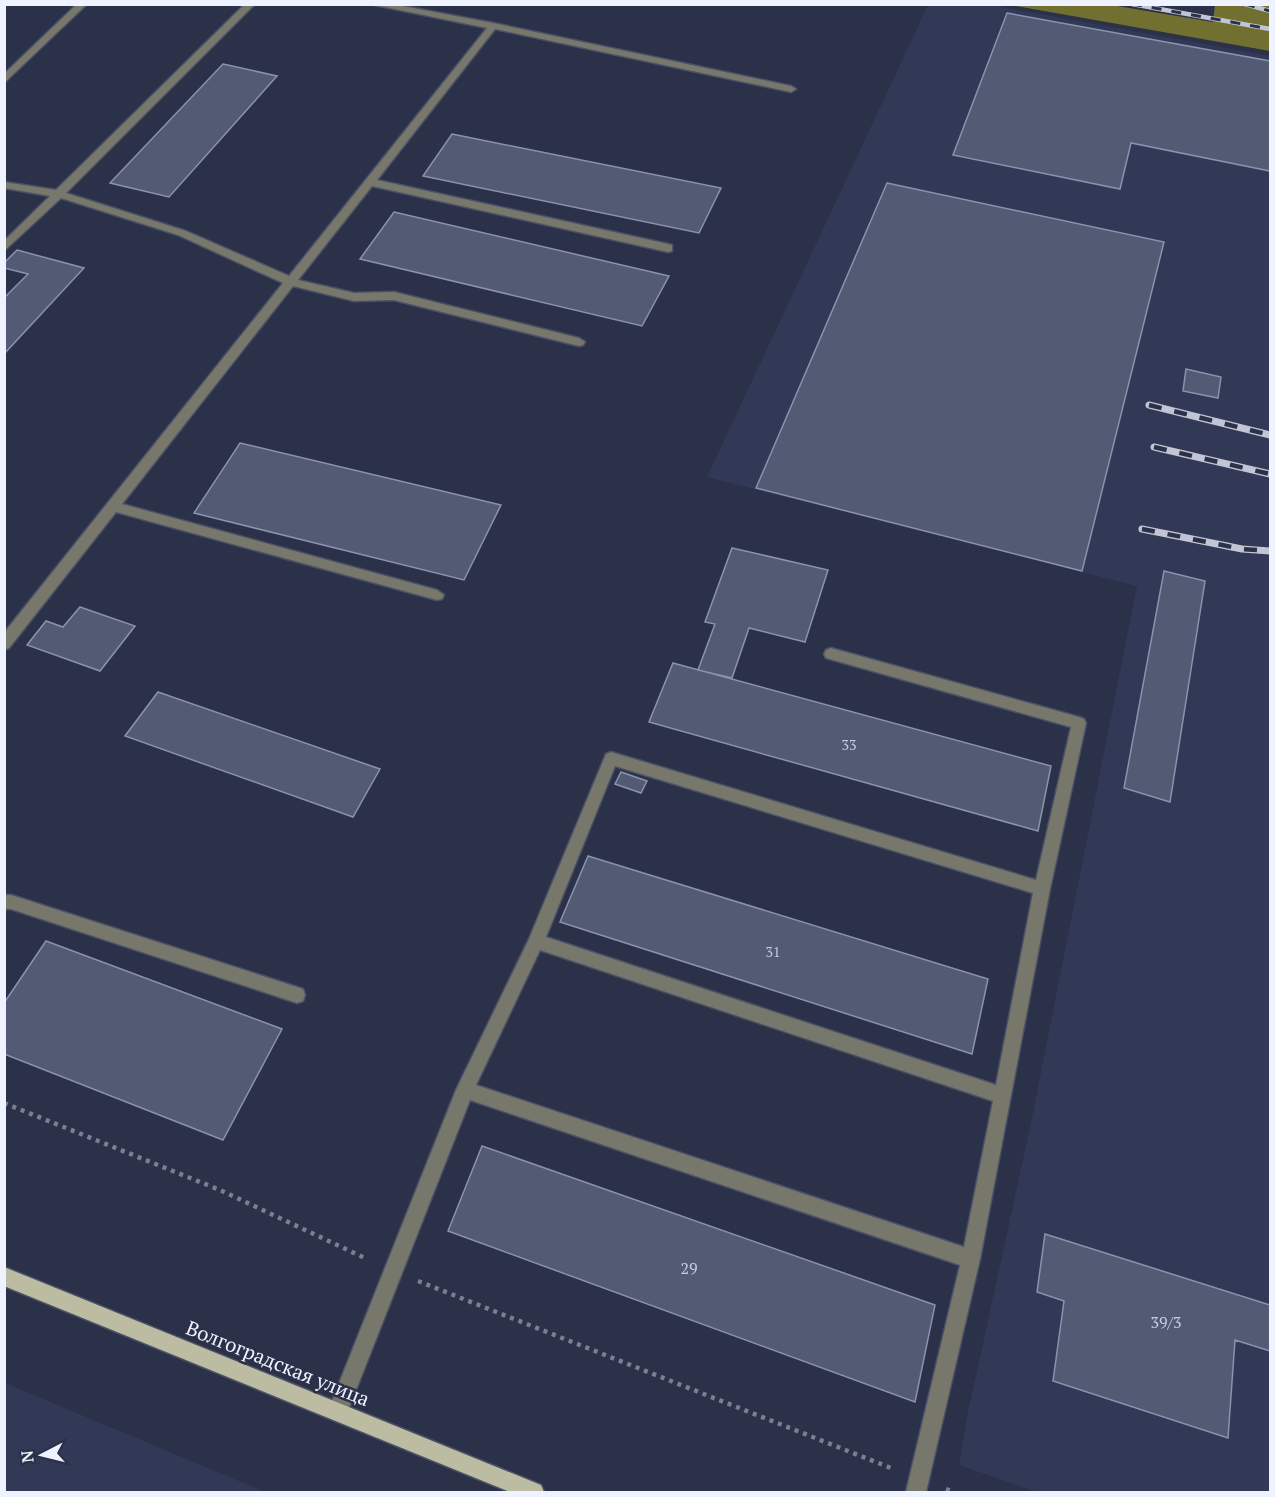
<svg xmlns="http://www.w3.org/2000/svg" width="1275" height="1497" font-family="'PT Serif',serif">
<style>
.built{fill:#323957}
.forest{fill:#717031}
.building{fill:#535a73;stroke:#8b92ae;stroke-width:1.5}
.lines{fill:none;stroke-linecap:round;stroke-linejoin:round}
.minor-casing{stroke:#4a5065;stroke-width:3}
.major-casing{stroke:#4a5065;stroke-width:3}
.path{stroke:#7b7f92;stroke-width:4.5;stroke-dasharray:4 5;stroke-linecap:butt}
.minor{fill:#77776b;fill-rule:evenodd}
.major{fill:#bbbca2;fill-rule:evenodd}
.rail-far1-casing{stroke:#c1c5d4;stroke-width:4.5}
.rail-casing{stroke:#c1c5d4;stroke-width:7}
.rail-far1{stroke:#2b3148;stroke-width:3;stroke-dasharray:10;stroke-linecap:butt}
.rail{stroke:#2b3148;stroke-width:4.5;stroke-dasharray:13;stroke-linecap:butt}
.labels{text-anchor:middle;dominant-baseline:central;stroke-width:5;stroke-linejoin:round;paint-order:stroke}
.number-label{font-size:14px;fill:#c8ccdc}
.near-number-label{font-size:16px;fill:#c8ccdc}
.near-street-label{font-size:20px;fill:#eff2ff;stroke:#2b3148}
</style>
<rect width="100%" height="100%" fill="#2b3148"/>
<path class="built" d="M928,5H991L1270,56V1492H1037L959,1465L967,1417L1031,1123L1137,586L707,477Z
M5,1383L265,1492H5Z"/>
<path class="forest" d="M1010,5H1111L1213,22L1215,5H1270V51Z"/>
<path class="building" d="M1007,13L1270,61V171L1131,143L1120,189L953,155Z
M223,64L277,76L169,197L110,183Z
M452,134L721,188L699,233L423,176Z
M887,183L1164,242L1082,571L756,488Z
M394,212L669,276L642,326L360,259Z
M17,250L84,268L4,354V298L28,274L4,268V263Z
M1186,369L1221,377L1218,398L1183,391Z
M240,443L501,505L464,580L194,513Z
M732,548L828,570L805,642L749,628L732,678L698,670L715,624L705,622Z
M1164,571L1205,581L1170,802L1124,788Z
M80,607L135,626L100,671L27,645L46,621L63,627Z
M673,663L1051,766L1038,831L649,722Z
M158,692L380,769L353,817L125,736Z
M621,772L647,781L641,793L615,784Z
M588,856L988,979L972,1054L560,922Z
M46,941L282,1029L223,1140L4,1054V1003Z
M482,1146L935,1305L915,1402L448,1231Z
M1045,1234L1270,1305V1351L1235,1340L1228,1438L1053,1381L1064,1301L1037,1292Z"/>
<g class="lines">
<defs>
<path id="minor" d="M77,4H87L4,83V74Z
M245,4H255L66,193L186,231L289,276L487,28L370,4H392L493,23L791,86L796,89L791,92L495,29L377,180L668,244L672,245V251L668,252L372,186L298,280L354,293L394,292L579,338L585,342L583,345L579,346L394,300L354,301L293,286L122,504L437,590L444,595L442,599L437,600L116,512L9,648L4,650V633L283,283L178,235L61,198L4,251V241L50,196L4,188V182L56,190Z
M831,648L1079,717L1084,719L1086,723L1050,889L980,1259L926,1492H906L960,1265L470,1100L345,1418L338,1421L331,1418L328,1411L456,1090L529,939L606,754L611,752L1036,880L1071,727L826,658L824,654L826,650ZM615,766L1033,893L996,1085L546,937ZM540,950L993,1101L964,1247L476,1085Z
M4,895H11L297,987L303,989L305,995L303,1001L297,1003L11,909H4Z"/>
<path id="major" d="M4,1267L541,1485L544,1492H510L4,1286Z"/>
</defs>
<use href="#minor" class="minor-casing"/>
<use href="#major" class="major-casing"/>
<path class="path" d="M4,1103L220,1190L367,1259
M418,1281L891,1468
M946,1489L954,1492"/>
<use href="#minor" class="minor"/>
<use href="#major" class="major"/>
<defs>
<path id="rail-far1" d="M1132,4L1270,29
M1245,4L1270,11"/>
<path id="rail" d="M1149,405L1270,435
M1154,447L1270,474
M1142,529L1242,549L1270,551"/>
</defs>
<use href="#rail-far1" class="rail-far1-casing"/>
<use href="#rail" class="rail-casing"/>
<use href="#rail-far1" class="rail-far1"/>
<use href="#rail" class="rail"/>
</g>
<g class="labels">
<g class="number-label">
<text x="849" y="744">33</text>
<text x="773" y="951">31</text>
</g>
<g class="near-number-label">
<text x="689" y="1268">29</text>
<text x="1166" y="1322">39/3</text>
</g>
<g class="near-street-label">
<text transform="translate(278 1363) rotate(22)">Волгоградская улица</text>
</g>
</g>
<rect width="1275" height="1497" fill="none" stroke="#eff2ff" stroke-width="12"/>
<g transform="translate(42 1455) rotate(263)" stroke="#2b3148" stroke-width="4.5" paint-order="stroke">
<path d="M0-4.5L10 22L0 15L-10 22Z" fill="#eff2ff"/>
<text y="-9" font-size="16" font-weight="bold" text-anchor="middle" fill="#eff2ff">N</text>
</g>
</svg>
